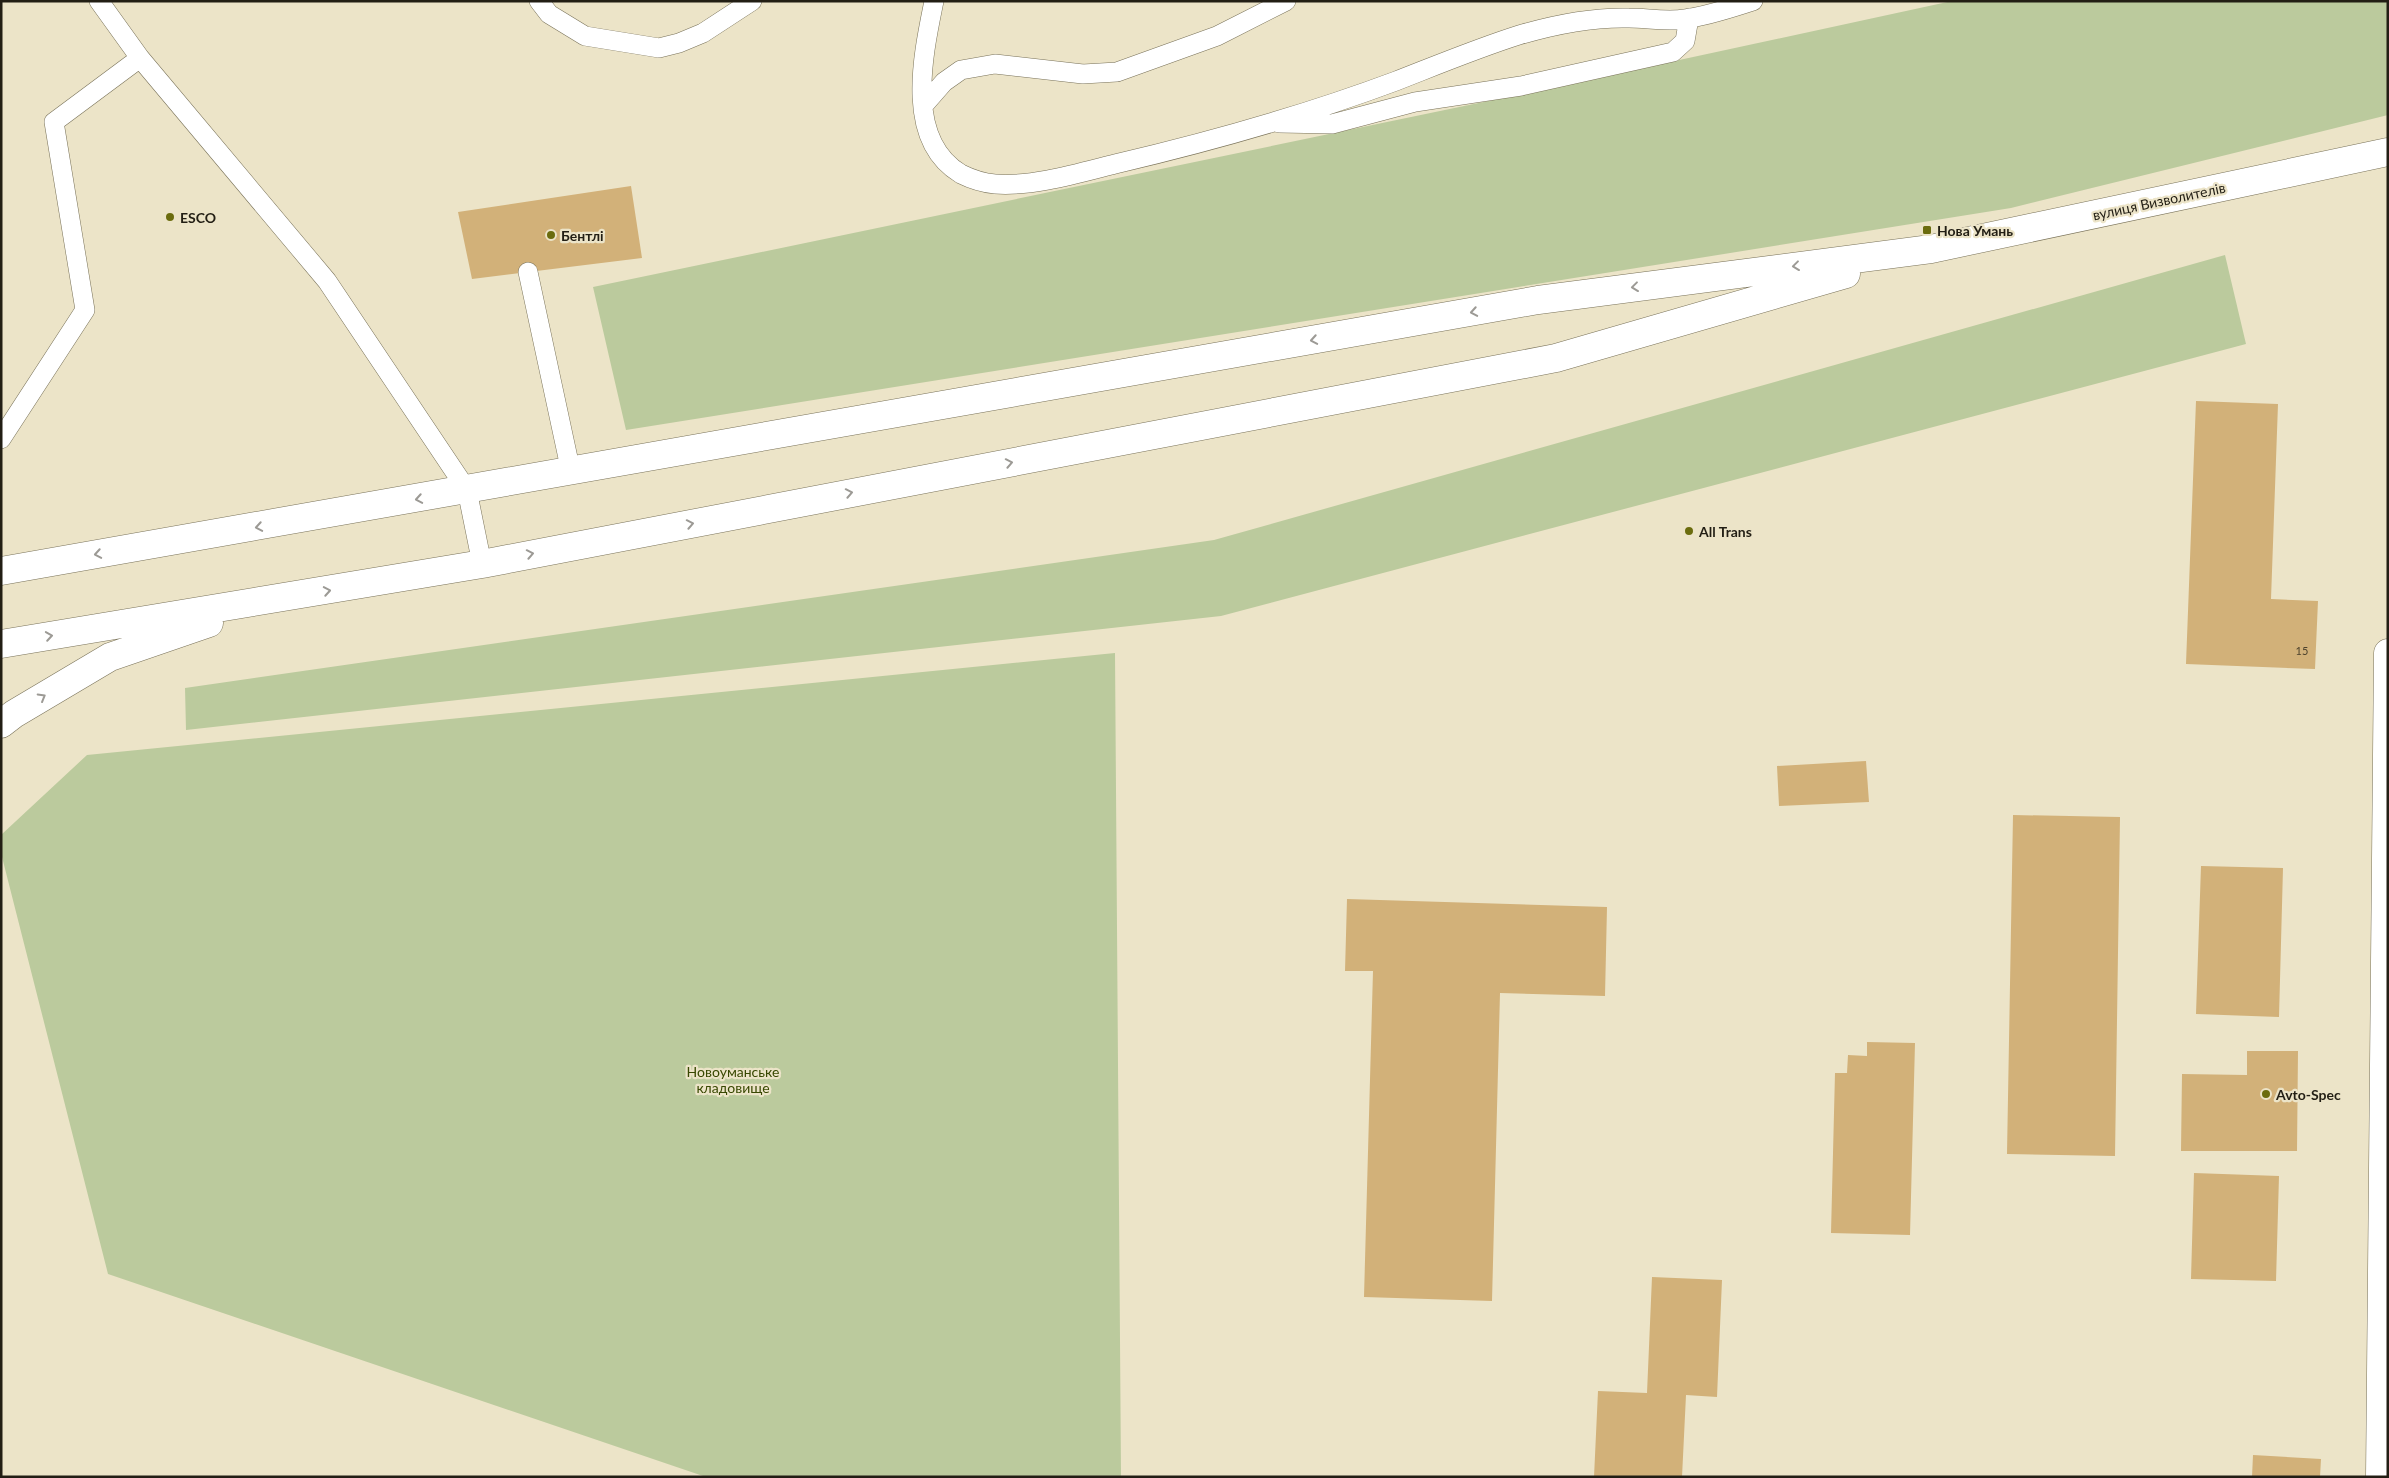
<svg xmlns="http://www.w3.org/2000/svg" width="2389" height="1478" font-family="Lato,sans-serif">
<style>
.green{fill:#bbca9d}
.building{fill:#d2b179}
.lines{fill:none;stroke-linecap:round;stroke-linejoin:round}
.service-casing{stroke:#797259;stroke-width:20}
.minor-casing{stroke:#797259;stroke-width:29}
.secondary-casing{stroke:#797259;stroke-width:29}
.service{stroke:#fff;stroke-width:19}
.minor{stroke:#fff;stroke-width:28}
.secondary{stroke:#fff;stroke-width:28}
.oneway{stroke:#9c9a95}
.poi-dot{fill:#6b6c0e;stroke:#ece4c8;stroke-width:2}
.labels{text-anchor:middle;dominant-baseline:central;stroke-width:4.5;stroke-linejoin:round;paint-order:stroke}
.number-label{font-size:11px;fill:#4e432d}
.street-label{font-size:14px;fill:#221e14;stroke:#ece4c8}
.poi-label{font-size:14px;font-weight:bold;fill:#221e14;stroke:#ece4c8;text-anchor:start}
.park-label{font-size:14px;fill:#384802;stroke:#ece4c8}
</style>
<rect width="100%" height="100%" fill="#ece4c8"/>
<path class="green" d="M1952,1H2388V115L2011,208L626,430L593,287L1522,94Z
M2225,255L2246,344L1221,616L186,730L185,688L1214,540Z
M1115,653L1121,1477H706L108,1274L1,853V835L87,755Z"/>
<path class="building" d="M631,186L642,258L472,279L458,212Z
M2196,401L2278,404L2271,599L2318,601L2315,669L2186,664Z
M1866,761L1869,802L1779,806L1777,766Z
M2013,815L2120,817L2115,1156L2007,1154Z
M2201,866L2283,868L2279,1017L2196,1014Z
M1347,899L1607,907L1605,996L1500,993L1492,1301L1364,1297L1373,971H1345Z
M1867,1042L1915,1043L1910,1235L1831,1233L1835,1073H1847L1848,1055L1867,1056Z
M2247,1051H2298L2297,1151H2181L2182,1074L2247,1075Z
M2194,1173L2279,1176L2276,1281L2191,1279Z
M1652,1277L1722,1280L1717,1397L1686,1395L1682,1477H1594L1598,1391L1647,1393Z
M2253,1455L2321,1459L2320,1477H2252Z"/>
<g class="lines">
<defs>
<path id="service" d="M99,1L140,58L327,281L467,490L482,564
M539,1L549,14L585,36L659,48L679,43L703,33L752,1
M934,1C923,55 904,140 961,174C971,179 984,183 995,184C1032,187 1079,173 1115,164C1209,142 1305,115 1396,81C1437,65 1478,48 1519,35C1553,25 1594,17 1629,18C1647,18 1666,22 1685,19C1708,16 1731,8 1753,1
M923,106L944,82L961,70L995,64L1083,74L1117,72L1217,36L1286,1
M1279,123L1332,124L1415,102L1521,86L1673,52L1685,41L1689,18
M528,272L571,472
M1,439L85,310L54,122L140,58"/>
<path id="minor" d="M2380,1477L2388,653"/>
<path id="secondary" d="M1,571L1538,300L1931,249L2388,152
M1,644L482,564L1556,358L1846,274
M1,724L14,714L110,657L209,623"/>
</defs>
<use href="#service" class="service-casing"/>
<use href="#minor" class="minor-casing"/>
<use href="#secondary" class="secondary-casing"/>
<use href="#service" class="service"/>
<use href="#minor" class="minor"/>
<use href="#secondary" class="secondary"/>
</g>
<defs><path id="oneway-chevron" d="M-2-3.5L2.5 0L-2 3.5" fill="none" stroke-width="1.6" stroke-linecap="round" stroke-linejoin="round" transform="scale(1.25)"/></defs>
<g class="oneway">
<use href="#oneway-chevron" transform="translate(1796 266) rotate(173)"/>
<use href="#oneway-chevron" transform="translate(1635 287) rotate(173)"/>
<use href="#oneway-chevron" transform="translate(1474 312) rotate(170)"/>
<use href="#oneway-chevron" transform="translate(1314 340) rotate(170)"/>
<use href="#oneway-chevron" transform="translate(1009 463) rotate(-11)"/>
<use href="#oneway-chevron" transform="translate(849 493) rotate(-11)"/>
<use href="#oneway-chevron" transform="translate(419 499) rotate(170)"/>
<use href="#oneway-chevron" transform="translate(690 524) rotate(-11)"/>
<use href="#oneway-chevron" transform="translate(259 527) rotate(170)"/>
<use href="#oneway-chevron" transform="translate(98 554) rotate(170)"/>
<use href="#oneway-chevron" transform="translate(530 554) rotate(-11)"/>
<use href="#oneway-chevron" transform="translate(327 591) rotate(-10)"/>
<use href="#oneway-chevron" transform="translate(49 636) rotate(-9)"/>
<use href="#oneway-chevron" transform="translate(42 697) rotate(-30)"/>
</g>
<g class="poi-dot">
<circle cx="170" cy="217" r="5"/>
<rect x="1922" y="225" width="10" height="10" rx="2.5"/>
<circle cx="551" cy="235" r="5"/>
<circle cx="1689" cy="531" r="5"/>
<circle cx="2266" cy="1094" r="5"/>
</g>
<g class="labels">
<g class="number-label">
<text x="2302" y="650">15</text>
</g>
<g class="street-label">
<text transform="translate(2159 201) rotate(-12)">вулиця Визволителів</text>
</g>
<g class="poi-label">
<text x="180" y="217">ESCO</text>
<text x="1937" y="230">Нова Умань</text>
<text x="561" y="235">Бентлі</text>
<text x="1699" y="531">All Trans</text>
<text x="2276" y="1094">Avto-Spec</text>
</g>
<g class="park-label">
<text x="733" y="1071">Новоуманське<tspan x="733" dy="16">кладовище</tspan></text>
</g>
</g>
<rect width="2389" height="1478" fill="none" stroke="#221e14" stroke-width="5"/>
</svg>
